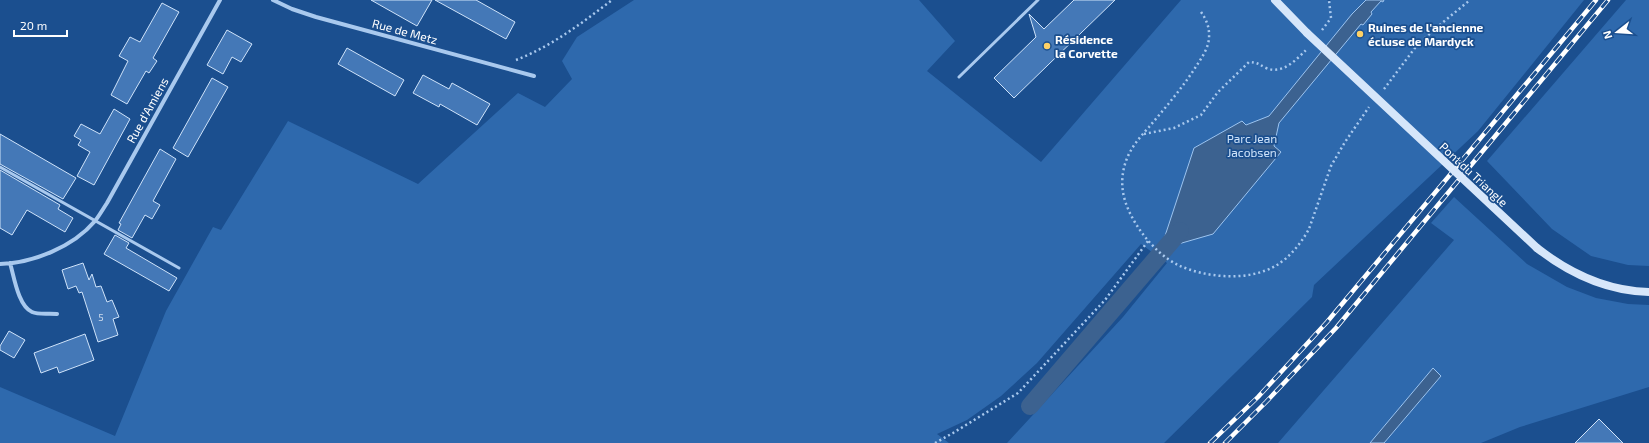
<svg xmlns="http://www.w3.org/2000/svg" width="1649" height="443" font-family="'Exo 2',sans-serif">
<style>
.green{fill:#2e69ad}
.water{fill:#3c6290;stroke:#9cc4f0}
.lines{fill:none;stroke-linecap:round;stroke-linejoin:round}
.canal{stroke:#3c6290;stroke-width:18}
.building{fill:#4478b7;stroke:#cfe3fa}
.path{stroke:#a9c9ee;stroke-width:2.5;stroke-dasharray:2 3;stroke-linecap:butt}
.lane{stroke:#a9c9ee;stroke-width:3}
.street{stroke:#a9c9ee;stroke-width:4}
.secondary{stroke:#d6e6fa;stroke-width:8}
.rail-casing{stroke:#fff;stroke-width:4.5}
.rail{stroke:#1b4f8f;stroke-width:3;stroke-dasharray:9;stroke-linecap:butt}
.secondary-bridge{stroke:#d6e6fa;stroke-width:8}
.poi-dot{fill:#ffd166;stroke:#1b4f8f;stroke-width:1.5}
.labels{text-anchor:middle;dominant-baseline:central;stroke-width:3.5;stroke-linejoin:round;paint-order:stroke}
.number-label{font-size:10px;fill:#d0dded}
.poi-label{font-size:12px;font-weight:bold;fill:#fff;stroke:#1b4f8f;text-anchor:start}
.street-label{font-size:12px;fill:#fff;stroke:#1b4f8f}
.park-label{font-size:12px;fill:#cfe3fa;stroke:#1b4f8f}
</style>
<rect width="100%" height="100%" fill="#1b4f8f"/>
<path class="green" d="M634,0H919L955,41L927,71L1041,162L1181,0H1327L1329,2L1331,0H1584L1478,131L1314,285L1312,297L1164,443H1007L1123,317L1167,263L1141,244L1037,363L1001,396L967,420L937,434L949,443H0V387L115,436L166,311L213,227L221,230L288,121L418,184L518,93L545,107L572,79L562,61L577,37Z
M1626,0H1649V266L1628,265L1591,256L1552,229L1487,161Z
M1454,197L1527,264L1567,287L1596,298L1628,304L1649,305V387L1520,427L1481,443H1384L1441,376L1433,369L1370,443H1278L1454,240L1431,223Z"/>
<path class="water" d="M1366,0H1384L1383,2L1381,1L1371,12L1372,14L1363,25L1361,24L1279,123L1274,146L1281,152L1213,234L1168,247L1165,252L1161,248L1194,148L1242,121L1246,125L1269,116L1352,14Z
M1433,368L1441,376L1384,443H1370Z"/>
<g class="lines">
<path class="canal" d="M1030,406L1180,231"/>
</g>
<path class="building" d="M371,0H432L417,26Z
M435,0H476L515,22L506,39Z
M1074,0H1115L1014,98L994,78L1036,37L1029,14L1044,29Z
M162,3L179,12L153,58L157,61L149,73L146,71L127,104L111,95L128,61L119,56L130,37L140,42Z
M227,30L252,44L241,62L232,57L223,74L207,65Z
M347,48L404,80L395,96L338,64Z
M423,75L449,89L452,83L490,104L477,125L440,104L439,107L413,93Z
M212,78L228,87L188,157L173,148Z
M114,109L130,119L94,185L77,176L90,152L78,145L81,140L74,136L81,124L100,134Z
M0,134L76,178L63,199L0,164Z
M160,149L176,159L153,201L160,205L152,219L145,215L132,238L118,230L121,224L119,223Z
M0,170L60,205L58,209L73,218L65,232L27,210L12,235L0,228Z
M115,235L129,243L126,248L177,278L169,291L104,254Z
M83,263L89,280L92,274L96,287L101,286L107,302L112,300L119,317L113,319L118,335L98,342L82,292L79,293L76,286L68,289L62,270Z
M9,331L25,340L14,358L0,350V346Z
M85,334L94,360L59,373L57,367L41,373L34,353Z
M1599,419L1623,443H1575Z"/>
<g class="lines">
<path class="path" d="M1201,12C1206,19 1209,26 1209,34C1210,45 1203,56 1197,65C1183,87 1166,107 1149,127C1141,136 1133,145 1128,156C1123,167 1121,180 1123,192C1127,218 1153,253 1178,265C1206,278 1249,282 1277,265C1290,257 1302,242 1309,229L1331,166L1345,142L1369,107
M1322,30L1331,18L1329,0
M516,60C552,46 582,23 612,0
M1384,89L1418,44L1442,23L1470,0
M1144,134L1174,128L1201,115L1218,92L1249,62C1257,62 1260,65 1266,68C1282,75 1296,60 1306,50
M935,443L953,433L1018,393L1105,300L1148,241"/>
<path class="lane" d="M959,77L1038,0
M0,167L179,268"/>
<path class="street" d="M273,0L292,9L316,17L534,76
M10,263C14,276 18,306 32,312C39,315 49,313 57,314
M0,264C33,263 73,247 95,221C99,216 103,209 107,203L220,0"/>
<path class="secondary" d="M1275,0L1307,33
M1537,248C1569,273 1607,291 1649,292"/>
<defs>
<path id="rail" d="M1210,443L1258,397L1327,322L1596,0
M1225,443L1266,402L1336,328L1608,0"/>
</defs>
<use href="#rail" class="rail-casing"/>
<use href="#rail" class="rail"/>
<path class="secondary-bridge" d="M1307,33L1537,248"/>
</g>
<g class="poi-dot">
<circle cx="1360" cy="34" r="4"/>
<circle cx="1047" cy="46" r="4"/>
</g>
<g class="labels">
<g class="number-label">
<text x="101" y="317">5</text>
</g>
<g class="poi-label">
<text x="1368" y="27">Ruines de l'ancienne<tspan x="1368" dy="14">écluse de Mardyck</tspan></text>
<text x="1055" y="39">Résidence<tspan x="1055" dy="14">la Corvette</tspan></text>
</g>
<g class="street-label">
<text transform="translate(405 31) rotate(15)">Rue de Metz</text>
<text transform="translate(147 110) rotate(-61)">Rue d'Amiens</text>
<text transform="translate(1474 174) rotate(43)">Pont du Triangle</text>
</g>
<g class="park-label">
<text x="1252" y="138">Parc Jean<tspan x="1252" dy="14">Jacobsen</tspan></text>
</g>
</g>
<g transform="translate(1617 32) rotate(253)" stroke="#1b4f8f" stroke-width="3" paint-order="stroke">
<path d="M0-3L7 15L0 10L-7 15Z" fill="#ffffff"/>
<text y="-6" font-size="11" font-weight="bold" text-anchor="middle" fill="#ffffff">N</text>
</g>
<path d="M14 30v6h53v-6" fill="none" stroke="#ffffff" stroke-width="2"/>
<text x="20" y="30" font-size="12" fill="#ffffff" stroke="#1b4f8f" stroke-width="3" paint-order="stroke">20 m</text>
</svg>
